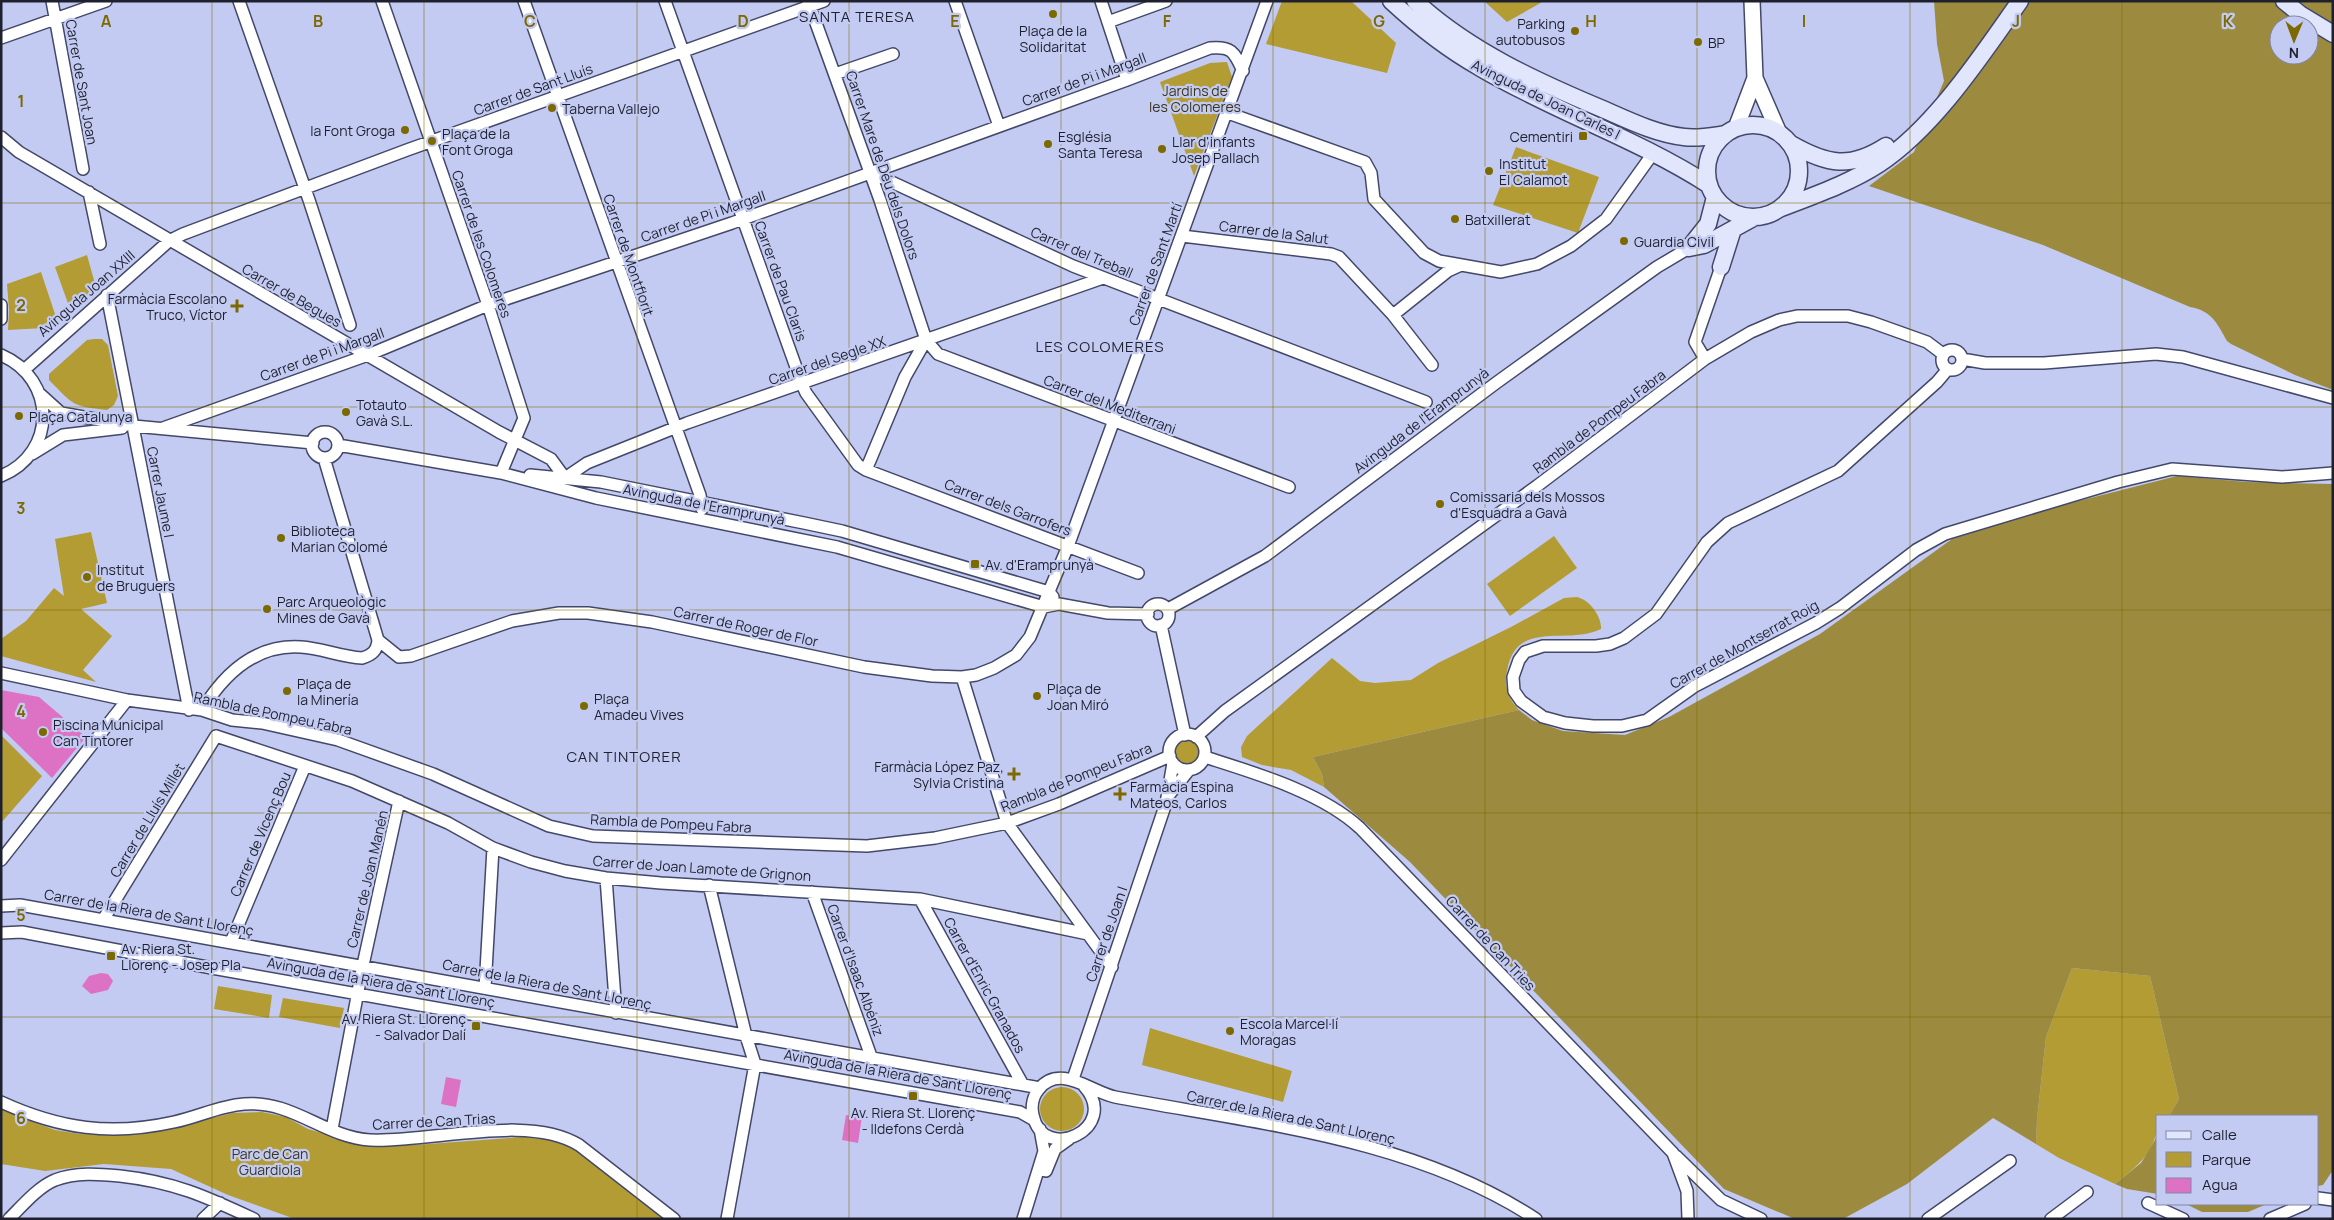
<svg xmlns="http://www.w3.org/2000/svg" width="2334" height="1220" font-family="Manrope,sans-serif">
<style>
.green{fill:#b39c34}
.forest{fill:#9c8b3e;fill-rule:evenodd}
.water{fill:#dd72c5}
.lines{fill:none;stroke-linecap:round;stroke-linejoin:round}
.minor-casing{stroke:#434869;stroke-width:14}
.tertiary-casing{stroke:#434869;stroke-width:18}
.secondary-casing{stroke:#434869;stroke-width:19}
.minor{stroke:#fff;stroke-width:11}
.tertiary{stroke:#fff;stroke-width:15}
.secondary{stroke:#e2e6fd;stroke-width:16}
.grid{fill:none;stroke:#7c6900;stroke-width:1;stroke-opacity:0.55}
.poi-dot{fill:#7c6900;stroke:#c3cbf2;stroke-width:2}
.labels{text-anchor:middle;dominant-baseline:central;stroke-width:4.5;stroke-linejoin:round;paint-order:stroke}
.poi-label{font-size:14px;fill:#1e202e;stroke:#c3cbf2;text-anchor:start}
.street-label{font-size:14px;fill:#1e202e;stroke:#c3cbf2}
.park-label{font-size:14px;fill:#3b351d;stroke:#c3cbf2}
.neighbourhood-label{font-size:15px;letter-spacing:1px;fill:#1e202e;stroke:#c3cbf2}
.grid-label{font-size:16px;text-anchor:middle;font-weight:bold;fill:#7c6900;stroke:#c3cbf2;stroke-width:4.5;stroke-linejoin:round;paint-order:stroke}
</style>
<rect width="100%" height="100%" fill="#c3cbf2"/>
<path class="green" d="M1282,1H1351L1396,43L1387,73L1266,44Z
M1484,1H1544L1507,22Z
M1227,62L1232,77L1194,176L1160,82L1210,63Z
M1516,147L1599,177L1578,233L1493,205Z
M87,255L97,291L70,309L55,267Z
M41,272L56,317L44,328L8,330L9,310L7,284Z
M94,339H102L108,345L118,396L114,405L107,410C71,406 74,405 49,380V374L87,340Z
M91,532L107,603L81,609L112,636L83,670L96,682L1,656V639L26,621L54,588L64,596L55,539Z
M1554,536L1577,568L1510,616L1487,584Z
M1577,597C1590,600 1602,617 1601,629C1566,646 1516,618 1507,671C1504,686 1508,699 1519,710L1313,757L1322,774L1324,787L1291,770L1262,765L1242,757L1241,747L1247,736L1332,658L1360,681L1375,683L1411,680L1438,663L1511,627L1564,598Z
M1,735L42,776L1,823Z
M1174 753a13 13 0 1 1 26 0a13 13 0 1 1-26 0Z
M2072,968L2150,976L2179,1099L2169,1116H2158C2158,1150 2140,1164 2115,1184L2059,1158L2036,1144L2037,1119L2046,1037Z
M218,986L272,995L269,1018L214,1009Z
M283,998L344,1008L340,1028L279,1017Z
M1150,1028L1292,1071L1283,1102L1142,1065Z
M1040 1109a22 22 0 1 1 44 0a22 22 0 1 1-44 0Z
M1,1107L23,1118L55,1130L80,1134L118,1135L149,1132L233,1113L262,1112L286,1117L308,1129L362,1145H415L535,1136L569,1144L668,1219H295L228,1195L171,1169L104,1164L45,1171L1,1164Z"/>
<path class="forest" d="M1934,1H2333V390L2295,375L2231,344L2227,341C2217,323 2212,311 2190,307L2043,245L1869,186L1914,152L1944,81L1937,44ZM2279,25H2309V55H2279Z
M2177,476L2247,482L2333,484V1170L2323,1185L2318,1186V1116H2169L2179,1099L2150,976L2072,968L2046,1037L2037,1119L2036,1144L1993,1118L1907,1184L1843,1219H1795L1724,1189L1410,862L1324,787L1322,774L1313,757L1519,710L1532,720L1563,731L1625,735L1669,717L1820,634L1952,539L2051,508Z
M2158,1135V1194L2127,1189L2115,1184L2141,1163Z
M2186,1204H2267L2248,1212H2202Z"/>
<path class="water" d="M1,690L39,697L86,737L52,778L1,728Z
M101,973L108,974L113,981L108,990L91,994L82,986L89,976Z
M446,1077L461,1080L456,1107L441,1104Z
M846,1115L862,1117L858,1143L842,1140Z"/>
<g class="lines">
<defs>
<path id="minor" d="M52,1L83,169
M239,1L309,200L350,325
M382,1L488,305L524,418L501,473
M524,1L680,439L700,495L702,509
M665,1L802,384L806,393L858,465L866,470L1138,573
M808,1L880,200L926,340L938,354L1289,487
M955,1L999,126
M1101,1L1127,80
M1108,22L1166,1
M1,38L106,1
M835,74L893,54
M1228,113L1365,162L1371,173L1374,199L1424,253L1439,261L1501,272L1537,264L1571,246L1606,219L1654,152
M1,137L19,152L499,432L551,459L565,478
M870,172L1073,266L1426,402
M89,192L100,244
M1182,236L1331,254L1339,257L1393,315L1432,365
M107,295L189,710
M1,305V319
M1393,315L1448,271L1459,266
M1942 360a10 10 0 1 1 20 0a10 10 0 1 1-20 0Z
M1,355C57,379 57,453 1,476
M1705,359L1695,342L1721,267
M1962,359L1985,363H2044L2156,354L2183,357L2333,398
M1948,369L1937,382L1838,471L1728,523L1707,542L1656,614L1624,638L1610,644L1596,646H1543L1525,652L1519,660L1513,677L1514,691L1521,701L1543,717L1565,723L1593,726H1622L1647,720L1695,686L1816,623L1840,608L1916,550L1945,534L2118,482L2172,469L2282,477L2333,473
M24,370L169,241L183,234L407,150L824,1
M40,394L61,413L134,426L313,443
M163,428L368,355L488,305L732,223L1127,80L1210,48C1232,46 1234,52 1243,71
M312 445a13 13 0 1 1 26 0a13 13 0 1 1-26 0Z
M338,445L501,473L596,498L837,547L1044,607L1059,604L1108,613L1148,614
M32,454L63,435L122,428
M866,470L905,377L926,340
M530,475L601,482L804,523L842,531L1049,592L1053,597
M565,478L587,463L687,423L1103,278
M1147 615a11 11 0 1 1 22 0a11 11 0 1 1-22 0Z
M1168,609L1265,556L1496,383L1657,267L1689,248
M1161,625L1185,735
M378,640L399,657L411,656L512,621L559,613H588L652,622L864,667L932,676L962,677L976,675L994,668L1016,655L1030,637L1068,546L1267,1
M1,673L127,700L202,710L232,720L262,723L338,740L433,774L549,826L593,836L867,846L935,838L1007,823L1059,804L1170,756
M962,677L1007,823L1112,967
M202,710C224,674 255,644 301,647C321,648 341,657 362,658C372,655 377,651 378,640L324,458
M1169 752a18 18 0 1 1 36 0a18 18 0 1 1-36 0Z
M216,736L352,781L448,823L493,848L531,862L565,871L606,878L661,883L920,899L1088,934
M1196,737L1225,711L1537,486L1705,359L1751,332L1779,320L1797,316H1848L1871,322L1927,342L1943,354
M1205,757C1255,773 1321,792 1360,828L1673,1153L1687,1191L1688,1219
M1168,796L1189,770
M1,860L127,700
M606,878L616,1013
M709,885L746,1036L755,1064L727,1219
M812,892L872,1059
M920,899L1023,1085
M1,906L20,905L1040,1088
M103,920L216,736
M1,933L22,932L212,968L1020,1112L1034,1120
M231,942L305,766
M485,988L493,848
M1073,1079L1166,803L1173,763
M1084,1086C1122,1128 1043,1165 1033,1115C1031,1106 1033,1096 1039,1089C1060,1063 1091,1092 1115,1097C1258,1124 1412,1138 1536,1219
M1,1102C60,1129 111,1136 174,1122C198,1117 219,1106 244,1104C293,1100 324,1137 370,1140C429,1143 528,1113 579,1145L674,1219
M332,1129L363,965L399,801
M1676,1156L1721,1200L1761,1219
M1046,1171L1055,1149L1069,1139
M2318,1198L2333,1200
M2148,1203L2183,1219
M9,1219C22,1206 38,1187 55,1180C76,1172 99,1174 120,1176C174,1182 205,1196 254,1219
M203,1219L220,1203
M1023,1219L1044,1151L1040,1129
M1928,1219L2010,1161
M2051,1219L2087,1192
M2270,1219L2305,1204"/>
<path id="tertiary" d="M1752,1L1755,78L1779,133
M1736,128L1755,78"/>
<path id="secondary" d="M1391,1C1418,26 1447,49 1479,67C1553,111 1636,138 1709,185
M1415,1C1469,51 1538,82 1605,110C1630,121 1657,134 1684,137C1698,139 1712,136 1726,134
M2284,1L2300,14L2333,34
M1707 171a46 46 0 1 1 92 0a46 46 0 1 1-92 0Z
M1791,144C1828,165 1850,169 1886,146
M1779,209C1812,196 1848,184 1879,164C1935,127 1981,56 2020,1
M1689,248L1704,245L1755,217
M1689,248L1708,224L1715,197
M1721,267L1733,229"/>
</defs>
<use href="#minor" class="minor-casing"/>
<use href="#tertiary" class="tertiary-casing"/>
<use href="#secondary" class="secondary-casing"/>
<use href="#minor" class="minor"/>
<use href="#tertiary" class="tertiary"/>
<use href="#secondary" class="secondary"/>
</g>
<path class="grid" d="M212,1V1219M424,1V1219M637,1V1219M849,1V1219M1061,1V1219M1273,1V1219M1485,1V1219M1697,1V1219M1910,1V1219M2122,1V1219M1,203H2333M1,407H2333M1,610H2333M1,813H2333M1,1017H2333"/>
<g class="poi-dot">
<circle cx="1053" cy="14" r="5"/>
<circle cx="1575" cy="31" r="5"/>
<circle cx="1698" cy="42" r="5"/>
<circle cx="552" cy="108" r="5"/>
<circle cx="405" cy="130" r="5"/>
<rect x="1578" y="131" width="10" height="10" rx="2.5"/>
<circle cx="432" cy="141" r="5"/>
<circle cx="1048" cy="144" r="5"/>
<circle cx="1162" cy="149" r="5"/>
<circle cx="1489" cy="171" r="5"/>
<circle cx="1455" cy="219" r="5"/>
<circle cx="1624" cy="241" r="5"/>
<path d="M234.5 298.5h5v5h5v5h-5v5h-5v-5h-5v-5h5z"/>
<circle cx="346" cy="412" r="5"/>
<circle cx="19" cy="416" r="5"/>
<circle cx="1440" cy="504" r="5"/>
<circle cx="281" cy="538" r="5"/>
<rect x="970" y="559" width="10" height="10" rx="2.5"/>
<circle cx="87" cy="577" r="5"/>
<circle cx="267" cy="609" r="5"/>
<circle cx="287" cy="691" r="5"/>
<circle cx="1037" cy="696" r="5"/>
<circle cx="584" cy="706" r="5"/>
<circle cx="43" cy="732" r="5"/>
<path d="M1011.5 766.5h5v5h5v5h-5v5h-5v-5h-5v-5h5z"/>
<path d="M1117.5 786.5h5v5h5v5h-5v5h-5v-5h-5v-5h5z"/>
<rect x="106" y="951" width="10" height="10" rx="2.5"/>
<rect x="471" y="1021" width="10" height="10" rx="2.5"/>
<circle cx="1230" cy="1031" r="5"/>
<rect x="908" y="1091" width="10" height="10" rx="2.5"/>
</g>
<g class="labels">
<g class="poi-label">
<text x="1565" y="23" text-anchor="end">Parking<tspan x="1565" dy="16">autobusos</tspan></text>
<text x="1053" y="30" text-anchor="middle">Plaça de la<tspan x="1053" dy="16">Solidaritat</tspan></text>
<text x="1708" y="42">BP</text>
<text x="562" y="108">Taberna Vallejo</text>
<text x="395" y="130" text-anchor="end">la Font Groga</text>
<text x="442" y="133">Plaça de la<tspan x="442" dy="16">Font Groga</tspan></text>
<text x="1058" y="136">Església<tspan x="1058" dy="16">Santa Teresa</tspan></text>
<text x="1573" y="136" text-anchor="end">Cementiri</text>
<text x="1172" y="141">Llar d'infants<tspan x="1172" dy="16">Josep Pallach</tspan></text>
<text x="1499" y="163">Institut<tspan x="1499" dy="16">El Calamot</tspan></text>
<text x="1465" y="219">Batxillerat</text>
<text x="1634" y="241">Guardia Civil</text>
<text x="227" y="298" text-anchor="end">Farmàcia Escolano<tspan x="227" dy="16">Truco, Víctor</tspan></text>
<text x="356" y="404">Totauto<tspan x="356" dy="16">Gavà S.L.</tspan></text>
<text x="29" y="416">Plaça Catalunya</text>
<text x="1450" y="496">Comissaria dels Mossos<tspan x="1450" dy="16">d'Esquadra a Gavà</tspan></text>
<text x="291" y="530">Biblioteca<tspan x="291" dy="16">Marian Colomé</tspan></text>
<text x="985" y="564">Av. d'Eramprunyà</text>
<text x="97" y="569">Institut<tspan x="97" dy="16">de Bruguers</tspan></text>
<text x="277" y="601">Parc Arqueològic<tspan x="277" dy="16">Mines de Gavà</tspan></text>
<text x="297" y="683">Plaça de<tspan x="297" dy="16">la Minería</tspan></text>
<text x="1047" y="688">Plaça de<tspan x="1047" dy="16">Joan Miró</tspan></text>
<text x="594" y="698">Plaça<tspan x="594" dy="16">Amadeu Vives</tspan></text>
<text x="53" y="724">Piscina Municipal<tspan x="53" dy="16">Can Tintorer</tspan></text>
<text x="1004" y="766" text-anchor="end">Farmàcia López Paz,<tspan x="1004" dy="16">Sylvia Cristina</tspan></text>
<text x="1130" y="786">Farmàcia Espina<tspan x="1130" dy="16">Mateos, Carlos</tspan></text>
<text x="121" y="948">Av. Riera St.<tspan x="121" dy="16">Llorenç - Josep Pla</tspan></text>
<text x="466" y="1018" text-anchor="end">Av. Riera St. Llorenç<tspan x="466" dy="16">- Salvador Dalí</tspan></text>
<text x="1240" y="1023">Escola Marcel·lí<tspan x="1240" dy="16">Moragas</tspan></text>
<text x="913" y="1112" text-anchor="middle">Av. Riera St. Llorenç<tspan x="913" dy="16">- Ildefons Cerdà</tspan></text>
</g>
<g class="street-label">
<text transform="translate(1084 79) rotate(-20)">Carrer de Pi i Margall</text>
<text transform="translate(82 82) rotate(80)">Carrer de Sant Joan</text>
<text transform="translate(533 89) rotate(-20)">Carrer de Sant Lluís</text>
<text transform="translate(1546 99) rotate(26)">Avinguda de Joan Carles I</text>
<text transform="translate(883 165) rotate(71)">Carrer Mare de Déu dels Dolors</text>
<text transform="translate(703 216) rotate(-19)">Carrer de Pi i Margall</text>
<text transform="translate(1274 232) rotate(7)">Carrer de la Salut</text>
<text transform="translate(482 244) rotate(71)">Carrer de les Colomeres</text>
<text transform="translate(1082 252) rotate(23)">Carrer del Treball</text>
<text transform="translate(629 255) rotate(71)">Carrer de Montflorit</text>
<text transform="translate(1155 264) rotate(-70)">Carrer de Sant Martí</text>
<text transform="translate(781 281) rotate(70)">Carrer de Pau Claris</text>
<text transform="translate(86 293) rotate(-41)">Avinguda Joan XXIII</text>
<text transform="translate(292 295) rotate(30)">Carrer de Begues</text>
<text transform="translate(322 354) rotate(-20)">Carrer de Pi i Margall</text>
<text transform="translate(827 360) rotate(-19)">Carrer del Segle XX</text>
<text transform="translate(1110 404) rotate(21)">Carrer del Mediterrani</text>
<text transform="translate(1421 420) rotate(-37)">Avinguda de l'Eramprunyà</text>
<text transform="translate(1599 421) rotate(-37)">Rambla de Pompeu Fabra</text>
<text transform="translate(161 492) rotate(79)">Carrer Jaume I</text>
<text transform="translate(704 504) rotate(11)">Avinguda de l'Eramprunyà</text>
<text transform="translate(1008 507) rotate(21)">Carrer dels Garrofers</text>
<text transform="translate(746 626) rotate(12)">Carrer de Roger de Flor</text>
<text transform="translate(1744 644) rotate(-29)">Carrer de Montserrat Roig</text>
<text transform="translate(273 713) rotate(12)">Rambla de Pompeu Fabra</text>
<text transform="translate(1076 777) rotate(-22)">Rambla de Pompeu Fabra</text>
<text transform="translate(147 820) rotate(-59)">Carrer de Lluís Millet</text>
<text transform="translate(671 823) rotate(3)">Rambla de Pompeu Fabra</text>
<text transform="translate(260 834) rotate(-67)">Carrer de Vicenç Bou</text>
<text transform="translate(702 868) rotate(4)">Carrer de Joan Lamote de Grignon</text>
<text transform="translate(367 879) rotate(-77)">Carrer de Joan Manén</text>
<text transform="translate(149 912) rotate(10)">Carrer de la Riera de Sant Llorenç</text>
<text transform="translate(1106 934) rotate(-71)">Carrer de Joan I</text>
<text transform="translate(1491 943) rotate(47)">Carrer de Can Tries</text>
<text transform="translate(856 970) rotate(70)">Carrer d'Isaac Albéniz</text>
<text transform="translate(381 982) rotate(10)">Avinguda de la Riera de Sant Llorenç</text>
<text transform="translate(547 984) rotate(11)">Carrer de la Riera de Sant Llorenç</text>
<text transform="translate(985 985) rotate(61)">Carrer d'Enric Granados</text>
<text transform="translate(898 1074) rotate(10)">Avinguda de la Riera de Sant Llorenç</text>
<text transform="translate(1291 1117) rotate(12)">Carrer de la Riera de Sant Llorenç</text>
<text transform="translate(434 1121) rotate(-3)">Carrer de Can Trias</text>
</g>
<g class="park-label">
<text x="1195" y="90">Jardins de<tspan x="1195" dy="16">les Colomeres</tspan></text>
<text x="270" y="1153">Parc de Can<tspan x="270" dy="16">Guardiola</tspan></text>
</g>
<g class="neighbourhood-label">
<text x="857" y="16">SANTA TERESA</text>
<text x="1100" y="346">LES COLOMERES</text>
<text x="624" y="756">CAN TINTORER</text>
</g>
</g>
<g class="grid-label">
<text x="106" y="27">A</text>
<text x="318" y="27">B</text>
<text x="530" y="27">C</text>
<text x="743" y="27">D</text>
<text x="955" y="27">E</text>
<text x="1167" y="27">F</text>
<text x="1379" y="27">G</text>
<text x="1591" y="27">H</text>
<text x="1804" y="27">I</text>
<text x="2016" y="27">J</text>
<text x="2228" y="27">K</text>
<text x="21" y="107">1</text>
<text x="21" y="311">2</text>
<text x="21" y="514">3</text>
<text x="21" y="717">4</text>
<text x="21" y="921">5</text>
<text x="21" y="1124">6</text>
</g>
<rect width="2334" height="1220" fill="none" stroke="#1e202e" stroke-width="5"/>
<rect x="2156" y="1115" width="162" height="90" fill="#c3cbf2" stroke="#8187a4"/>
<rect x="2166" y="1131" width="25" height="8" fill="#e2e6fd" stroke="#8187a4"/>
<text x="2202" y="1140" font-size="15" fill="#1e202e">Calle</text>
<rect x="2166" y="1152" width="25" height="15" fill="#b39c34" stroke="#8187a4"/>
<text x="2202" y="1165" font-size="15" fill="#1e202e">Parque</text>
<rect x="2166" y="1178" width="25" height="15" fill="#dd72c5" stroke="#8187a4"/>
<text x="2202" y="1190" font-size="15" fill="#1e202e">Agua</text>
<g transform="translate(2294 40) rotate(181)"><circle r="24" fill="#c3cbf2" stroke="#8187a4"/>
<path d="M0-4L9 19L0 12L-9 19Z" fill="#7c6900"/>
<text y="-8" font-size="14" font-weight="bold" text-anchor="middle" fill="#1e202e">N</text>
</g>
</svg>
